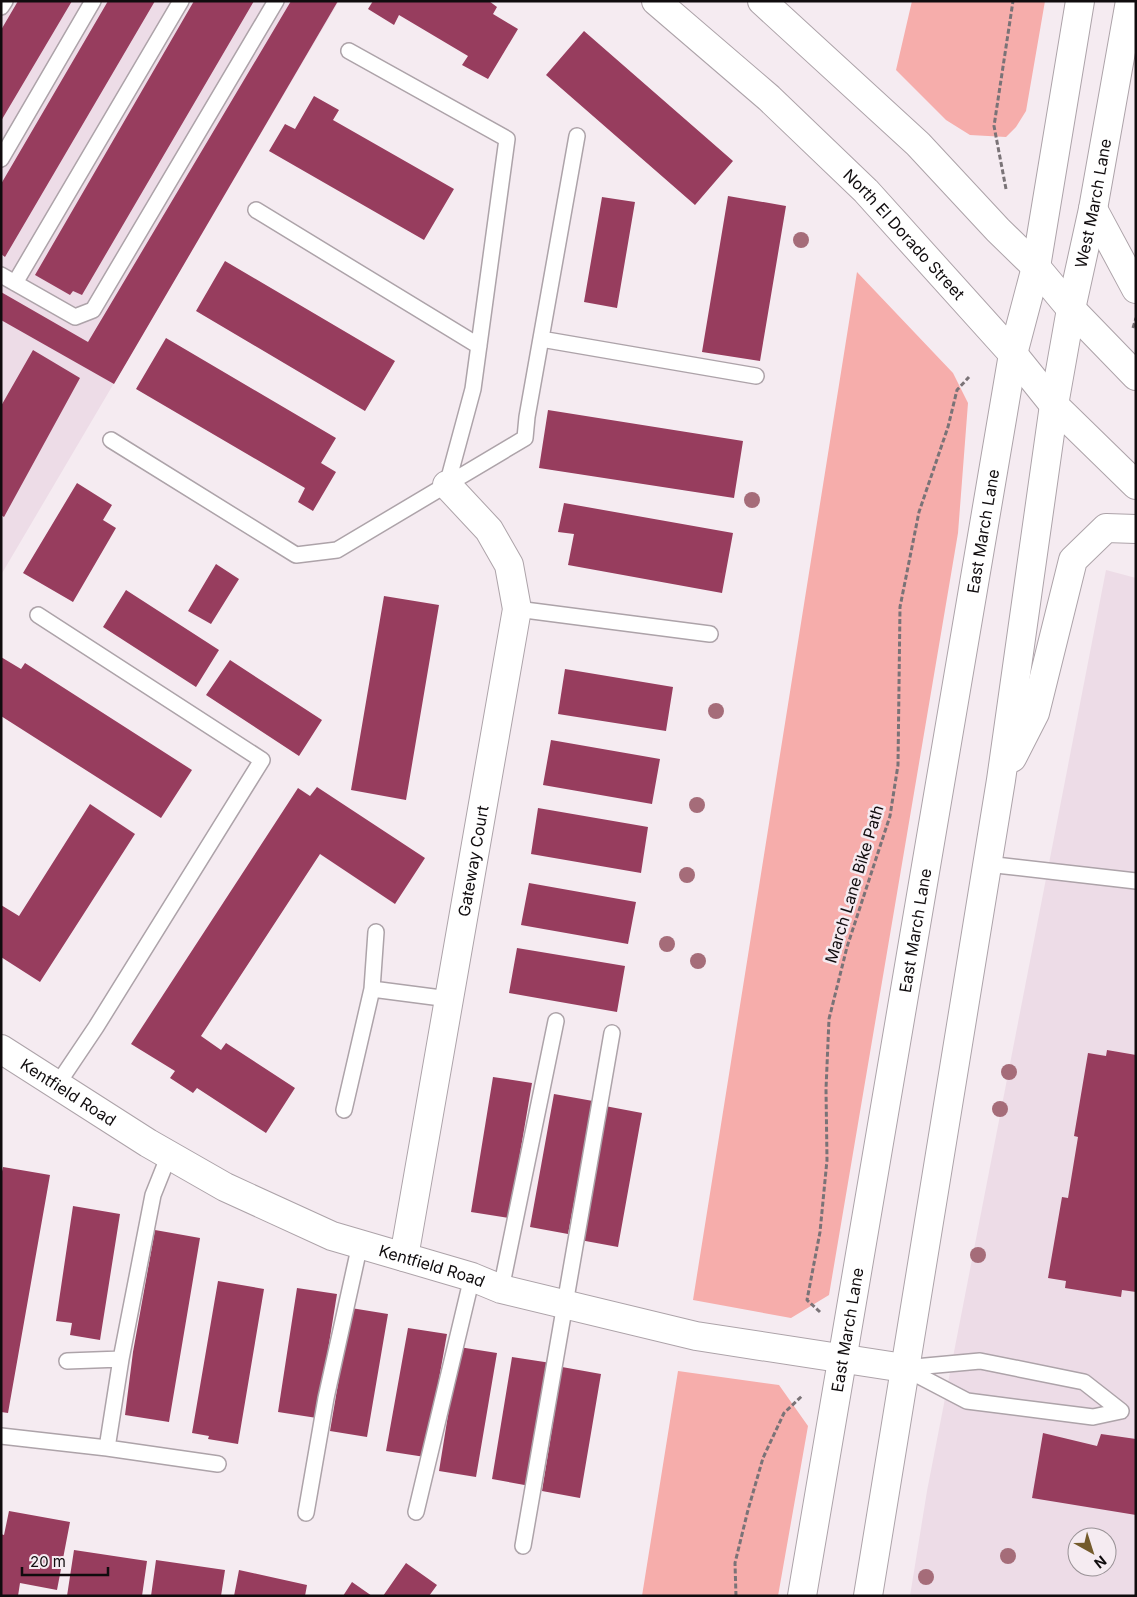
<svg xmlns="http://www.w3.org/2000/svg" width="1137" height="1597" font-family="Inter,sans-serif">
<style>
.built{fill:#eddce7;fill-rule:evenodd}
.green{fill:#f6adab}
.building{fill:#973d5e}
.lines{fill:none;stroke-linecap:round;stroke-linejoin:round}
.service-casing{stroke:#ada3a9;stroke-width:18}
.minor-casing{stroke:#ada3a9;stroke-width:30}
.tertiary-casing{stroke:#ada3a9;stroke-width:30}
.secondary-casing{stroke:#ada3a9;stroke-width:30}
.primary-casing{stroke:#ada3a9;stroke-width:30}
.path{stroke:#7a7377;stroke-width:3;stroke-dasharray:5 2.5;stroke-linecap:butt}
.service{stroke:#fff;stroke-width:15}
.minor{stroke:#fff;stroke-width:28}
.tertiary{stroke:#fff;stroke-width:28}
.secondary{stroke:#fff;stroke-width:28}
.primary{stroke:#fff;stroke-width:28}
.tree{fill:#a56c79}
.labels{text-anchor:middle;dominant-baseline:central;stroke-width:5;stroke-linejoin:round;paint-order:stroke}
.street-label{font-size:16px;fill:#100c0e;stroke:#f5ebf1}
</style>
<rect width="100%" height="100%" fill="#f5ebf1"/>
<path class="built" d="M1,1H339L1,575Z
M1106,570L1136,578V1596H910L927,1491ZM1077,1537H1107V1567H1077Z"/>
<path class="green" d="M912,1H1045L1026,111L1016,127L1006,137L970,135L946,120L896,70Z
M857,272L953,373L968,403L958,533L829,1295L791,1318L693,1300Z
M678,1371L779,1385L808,1426L778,1596H642Z"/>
<path class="building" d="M18,1H72L1,121V30Z
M108,1H155L5,257L1,254V184Z
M194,1H254L82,295L73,291L70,295L35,275Z
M291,1H338L114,384L1,320V292L88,342Z
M373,1H489L497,7L493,14L518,29L488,79L462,65L468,56L399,15L394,25L368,9Z
M584,31L733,161L695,205L546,75Z
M314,96L339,110L333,120L454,189L424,240L269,151L285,124L295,129Z
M728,196L786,206L760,361L702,352Z
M602,197L635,202L617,308L584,302Z
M225,261L395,361L365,411L196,311Z
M166,338L336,438L321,463L336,472L313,511L298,502L305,488L136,389Z
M33,350L80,378L4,517L1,515V406Z
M548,410L743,441L734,498L539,468Z
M77,483L112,505L103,520L116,528L73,602L23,573Z
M564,503L733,533L722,593L568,565L574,534L558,532Z
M216,564L239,579L211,624L188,611Z
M126,590L219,650L196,687L103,627Z
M384,596L439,605L406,800L351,790Z
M1,657L21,669L25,663L192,770L161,818L1,716Z
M230,660L322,720L299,756L206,695Z
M565,669L673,687L666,731L558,714Z
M551,740L660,759L652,804L543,785Z
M317,787L425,858L395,904L320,854L201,1036L221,1050L226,1043L295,1088L266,1133L197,1088L193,1093L170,1078L175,1071L131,1044L298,788L310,796Z
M90,804L135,834L40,982L1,957V905L19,916Z
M538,808L648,827L641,873L531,854Z
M529,883L636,902L628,944L521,925Z
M517,948L625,966L617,1012L509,993Z
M1107,1050L1136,1055V1292L1122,1290L1121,1297L1065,1288L1066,1281L1048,1278L1062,1197L1068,1198L1078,1137L1074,1136L1088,1053L1106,1056Z
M493,1077L532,1083L509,1218L471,1212Z
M554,1094L593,1101L568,1234L530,1227Z
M605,1106L642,1113L618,1247L580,1240Z
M3,1167L50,1175L8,1413L1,1412V1176Z
M73,1206L120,1214L100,1340L70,1335L72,1323L56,1321Z
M155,1230L200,1238L169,1422L125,1415L133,1352Z
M218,1281L264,1289L238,1444L208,1439L209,1436L192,1433Z
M297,1288L337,1294L317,1418L278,1412Z
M351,1308L388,1314L367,1437L330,1431Z
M408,1328L447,1334L425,1457L386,1451Z
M459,1347L497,1353L476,1477L439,1471Z
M512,1357L551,1363L530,1486L492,1479Z
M562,1367L601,1374L580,1498L542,1491Z
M1043,1433L1097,1446L1101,1434L1136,1439V1515L1032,1498Z
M9,1511L70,1522L57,1590L20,1583L18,1596H1V1534L4,1535Z
M74,1550L147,1561L142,1596H67Z
M156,1560L225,1570L221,1596H151Z
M406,1563L437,1585L429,1596H383Z
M239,1570L307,1585L305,1596H234Z
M352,1582L372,1596H343Z"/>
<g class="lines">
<defs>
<path id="service" d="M1,7L5,1
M349,51L507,139L473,389L447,485
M1,159L93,1
M256,210L479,346
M1,275L75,317L93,310L276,1
M15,283L181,1
M541,339L756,376
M111,440L296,555L337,550L525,438L527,417L577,136
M517,609L710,634
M38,615L262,760L96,1027L57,1085
M987,864L1136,881
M376,932L372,989L449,999
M344,1110L372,989
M501,1289L556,1021
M67,1361L121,1359
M904,1368L980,1361L1084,1382L1121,1411
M904,1368L967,1401L1093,1417L1121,1411
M1,1436L107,1448L121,1359L153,1195L169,1155
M107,1448L218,1464
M416,1512L472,1277
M306,1513L326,1398L360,1244
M523,1546L612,1033"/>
<g id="minor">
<path d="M1093,209L1136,289"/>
<path id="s1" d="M404,1257L517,609L509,565L489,530L447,485"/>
</g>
<g id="tertiary">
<path id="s2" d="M1,1049L148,1143L225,1187L332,1236L472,1277L501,1289L696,1336L904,1368"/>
</g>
<g id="secondary">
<path id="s3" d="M656,1L769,98L866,191L1013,354L1054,405L1136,485"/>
<path d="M762,1L918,144L998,230L1036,267L1071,309L1136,376"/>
</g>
<g id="primary">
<path d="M1012,758L1035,713L1073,560L1106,528L1136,529"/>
<path id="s4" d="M802,1596L1013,354L1036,267L1080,1"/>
<path id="s5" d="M868,1596L1001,780L1054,405L1071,309L1093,209L1130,1"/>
</g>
</defs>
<use href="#service" class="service-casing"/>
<use href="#minor" class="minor-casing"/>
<use href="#tertiary" class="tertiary-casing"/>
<use href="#secondary" class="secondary-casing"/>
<use href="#primary" class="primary-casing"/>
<path class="path" d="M1006,189L994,126L1013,1
M1133,328L1136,318
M820,1312L807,1300L820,1232L827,1160L826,1089L829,1019L847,947L890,816L898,765L900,607L919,512L948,427L957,390L969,377
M736,1596L735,1563L748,1510L763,1458L784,1413L803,1395"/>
<use href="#service" class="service"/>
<use href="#minor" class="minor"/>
<use href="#tertiary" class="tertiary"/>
<use href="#secondary" class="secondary"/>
<use href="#primary" class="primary"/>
</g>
<g class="tree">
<circle cx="801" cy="240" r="8"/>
<circle cx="752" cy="500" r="8"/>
<circle cx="716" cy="711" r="8"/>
<circle cx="697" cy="805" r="8"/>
<circle cx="687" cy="875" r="8"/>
<circle cx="667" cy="944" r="8"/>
<circle cx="698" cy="961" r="8"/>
<circle cx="1009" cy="1072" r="8"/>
<circle cx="1000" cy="1109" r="8"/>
<circle cx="978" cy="1255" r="8"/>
<circle cx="1008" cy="1556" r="8"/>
<circle cx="926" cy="1577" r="8"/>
</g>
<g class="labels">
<g class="street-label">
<text stroke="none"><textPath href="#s5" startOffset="1411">West March Lane</textPath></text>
<text stroke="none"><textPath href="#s3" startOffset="341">North El Dorado Street</textPath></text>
<text stroke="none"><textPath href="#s4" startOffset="1080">East March Lane</textPath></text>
<text stroke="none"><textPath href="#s1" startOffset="402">Gateway Court</textPath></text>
<text transform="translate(854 884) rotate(-73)">March Lane Bike Path</text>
<text stroke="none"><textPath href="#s4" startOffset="675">East March Lane</textPath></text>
<text stroke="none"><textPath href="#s2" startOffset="80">Kentfield Road</textPath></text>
<text stroke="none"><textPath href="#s2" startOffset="485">Kentfield Road</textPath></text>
<text stroke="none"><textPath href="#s4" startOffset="270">East March Lane</textPath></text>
</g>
</g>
<rect width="1137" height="1597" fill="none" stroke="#100c0e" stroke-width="5"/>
<g transform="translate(1092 1552) rotate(141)"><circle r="24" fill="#f5ebf1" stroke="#999296"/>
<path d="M0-4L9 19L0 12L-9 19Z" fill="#745b2c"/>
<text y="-8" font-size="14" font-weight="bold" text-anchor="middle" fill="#100c0e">N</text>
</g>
<path d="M22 1567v8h86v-8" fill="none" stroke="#100c0e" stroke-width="2.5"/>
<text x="30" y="1567" font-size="15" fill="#100c0e" stroke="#f5ebf1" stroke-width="4" paint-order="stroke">20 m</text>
</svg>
